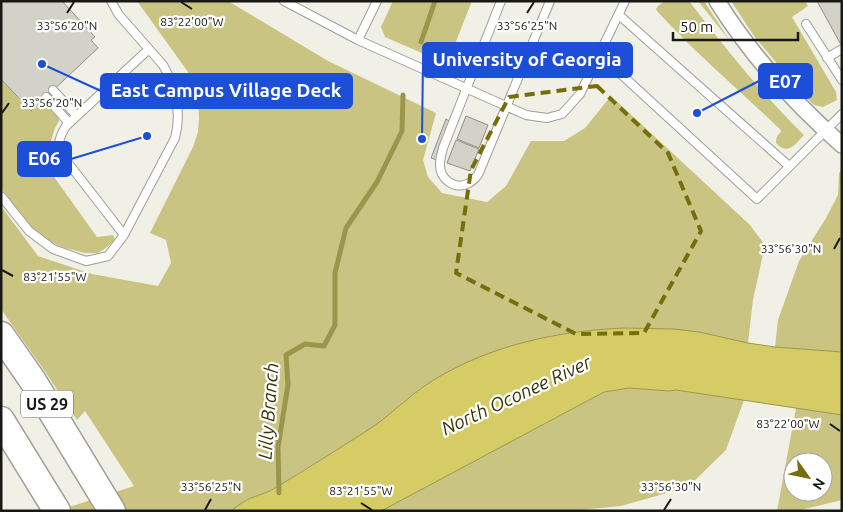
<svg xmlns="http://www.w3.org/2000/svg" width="843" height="512" font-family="Ubuntu,sans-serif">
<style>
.green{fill:#c9c482;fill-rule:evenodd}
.water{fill:#d5cc66;stroke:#9c964d}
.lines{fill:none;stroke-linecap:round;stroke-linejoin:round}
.stream{stroke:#9c964d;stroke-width:5}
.building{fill:#d3d2c9;stroke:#8f8f86}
.lane-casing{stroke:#9e9e95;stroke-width:10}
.street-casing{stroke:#9e9e95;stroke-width:18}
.highway-casing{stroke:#9e9e95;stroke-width:29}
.lane{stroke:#fff;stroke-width:8}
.street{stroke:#fff;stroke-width:15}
.highway{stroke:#fff;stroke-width:26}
.marked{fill:none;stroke:#766e0b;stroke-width:4;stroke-dasharray:10 6;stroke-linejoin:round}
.ticks{fill:none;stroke:#181814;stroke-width:2}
.labels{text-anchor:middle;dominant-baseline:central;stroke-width:4.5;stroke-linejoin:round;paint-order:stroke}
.shield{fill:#fff;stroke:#5d5d5a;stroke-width:1}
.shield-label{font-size:16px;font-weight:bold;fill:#181814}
.water-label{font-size:19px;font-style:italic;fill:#383407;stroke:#fff}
.ticks-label{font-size:12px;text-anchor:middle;fill:#181814;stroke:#fff;stroke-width:4.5;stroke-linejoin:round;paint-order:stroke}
.leader{fill:none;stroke:#1d4ed8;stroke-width:2}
.callout-dot{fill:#1d4ed8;stroke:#fff;stroke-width:2}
.callout{fill:#1d4ed8;stroke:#1d4ed8;stroke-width:2}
.callout-label{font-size:19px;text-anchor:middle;font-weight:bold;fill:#fff}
</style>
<rect width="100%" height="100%" fill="#f1f0e7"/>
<path class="green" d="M137,1H228L328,61L436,113L423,160L428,177L442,193L487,202L506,186L531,141H564L585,128L611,96L750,225L765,245L753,300L748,343L699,332L649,328H624L574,332L550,336L501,349L421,388L378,424L272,490L246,500L231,511H57L134,486L85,411L77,420L46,373L1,309V206L38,256L92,274L158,286L171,263L166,240L150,233L193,147L198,132L199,118L198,100L194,86L188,72Z
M393,1H472L447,64L385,37L381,27Z
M665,1H689C725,48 762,94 804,135C796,144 787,156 776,143C776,138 777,135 781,132L780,129C739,90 695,53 657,11L656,9L658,6Z
M698,1H704L730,41Z
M731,1H805L808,6L792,17L836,92L837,100L823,107L814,105L800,91L754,36Z
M1,79L30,111L43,100L58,117L59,121L55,128L51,141L37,153L97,237L113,235L115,240L106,248L98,253H85L62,247L49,241L32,228L1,188Z
M842,169V352L775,347L778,320L799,261L826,218L838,195L839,173Z
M628,388L669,391L676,390L744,400L726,450L688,487L621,506L570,511H381L604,392Z
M796,408L842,415V500L796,511H777ZM793,462H823V492H793Z"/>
<path class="water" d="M624,328L674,329L699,332L748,343L775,347L842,352V415L676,390L669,391L629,388L604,392L381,511H231C236,507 241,503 247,500C256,495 266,494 275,488C305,470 335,451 365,432C389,417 408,396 432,381C490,345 557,331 624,328Z"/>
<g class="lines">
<path class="stream" d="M421,42L435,1
M279,493L278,447L288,385L286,355L305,344L324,346L335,325V273L346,228L377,182L402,131L403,95"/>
</g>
<path class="building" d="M1,1H62L95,37L91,40L98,48L31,111L1,79Z
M817,1H842V42L840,43Z
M466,116L488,125L479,148L457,139Z
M446,119L451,122L437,160L431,158Z
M456,140L479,149L470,171L447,163Z"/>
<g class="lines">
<defs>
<path id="lane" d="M111,1L119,15L163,65C176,88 182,112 175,138L124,235L62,155C56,145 60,136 66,126L149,49
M284,1L358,40L506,106L526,115L547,118L562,114L580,94L625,1
M501,1L443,148C442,153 440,159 440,163C439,179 455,191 469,183C473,181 475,178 478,175L550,1
M619,15L789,166
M806,24L842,80
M358,40L377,1
M599,54L757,199L842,114
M827,58L842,49
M53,90L77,116
M46,97L69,123
M1,196L29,231L53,249L86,261L108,256L124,235"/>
<path id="street" d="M717,1C751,55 794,103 842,145"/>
<path id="highway" d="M1,335L33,381L112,511
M1,420L57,511"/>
</defs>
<use href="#lane" class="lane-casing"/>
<use href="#street" class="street-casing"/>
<use href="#highway" class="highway-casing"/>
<use href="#lane" class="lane"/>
<use href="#street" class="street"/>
<use href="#highway" class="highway"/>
</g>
<path class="marked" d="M597,86L668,153L701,231L644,333L576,334L456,273L471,170L509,97Z"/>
<path class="ticks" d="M181,2L192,9M67,13L74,2M527,13L534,2M2,113L9,103M834,249L840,238M2,270L13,276M830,424L840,431M361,503L372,510M205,510L211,499M664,510L671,499"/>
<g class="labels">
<rect class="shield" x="21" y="390.5" width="52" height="27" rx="4"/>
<g class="shield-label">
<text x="47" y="404">US 29</text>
</g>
<g class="water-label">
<text transform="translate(516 395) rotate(-25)">North Oconee River</text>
<text transform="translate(268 411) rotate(-86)">Lilly Branch</text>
</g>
</g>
<g class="ticks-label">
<text x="192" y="26">83°22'00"W</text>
<text x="67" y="30">33°56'20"N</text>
<text x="527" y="30">33°56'25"N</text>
<text x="52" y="107">33°56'20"N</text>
<text x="791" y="253">33°56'30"N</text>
<text x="55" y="281">83°21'55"W</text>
<text x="788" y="428">83°22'00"W</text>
<text x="211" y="491">33°56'25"N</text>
<text x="671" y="491">33°56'30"N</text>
<text x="361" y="495">83°21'55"W</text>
</g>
<path class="leader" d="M422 139L423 60M697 113L759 81M42 64L101 91M147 136L71 159"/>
<g class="callout-dot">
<circle cx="422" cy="139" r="5"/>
<circle cx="697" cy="113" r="5"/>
<circle cx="42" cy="64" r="5"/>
<circle cx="147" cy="136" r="5"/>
</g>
<g class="callout">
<rect x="423" y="43" width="209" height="34" rx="5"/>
<rect x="759" y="64" width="53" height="34" rx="5"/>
<rect x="101" y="74" width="251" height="34" rx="5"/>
<rect x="18" y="142" width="53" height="34" rx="5"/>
</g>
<g class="callout-label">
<text x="527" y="66">University of Georgia</text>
<text x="785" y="88">E07</text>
<text x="226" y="97">East Campus Village Deck</text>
<text x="44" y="165">E06</text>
</g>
<rect width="843" height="512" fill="none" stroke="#181814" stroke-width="5"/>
<g transform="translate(808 477) rotate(123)"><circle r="24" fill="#ffffff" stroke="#a3a3a1"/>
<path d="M0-4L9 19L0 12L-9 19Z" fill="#766e0b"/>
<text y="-8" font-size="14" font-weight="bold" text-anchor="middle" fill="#181814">N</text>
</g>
<path d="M673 32v8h125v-8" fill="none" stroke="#181814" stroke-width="2.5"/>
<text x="680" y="32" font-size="15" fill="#181814" stroke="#ffffff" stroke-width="4" paint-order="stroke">50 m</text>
</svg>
